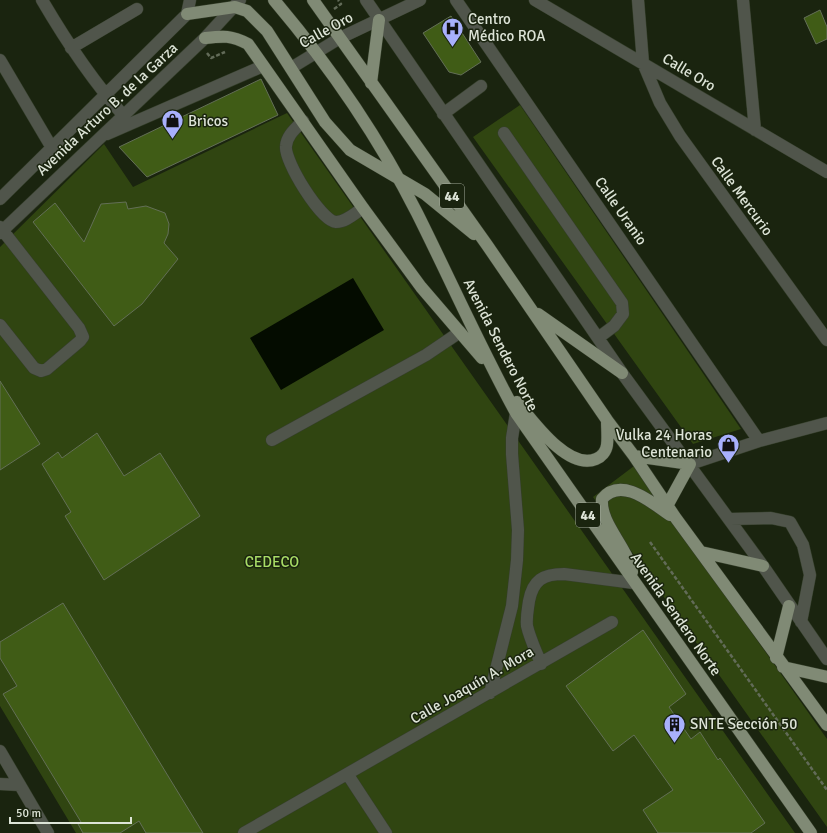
<svg xmlns="http://www.w3.org/2000/svg" width="827" height="833" font-family="Signika,sans-serif">
<style>
.green{fill:#304511}
.water{fill:#040c00}
.building{fill:#405c16;stroke:#636f57}
.lines{fill:none;stroke-linecap:round;stroke-linejoin:round}
.minor-casing{stroke:#353f2b;stroke-width:13}
.major-casing{stroke:#353f2b;stroke-width:13}
.path{stroke:#626b58;stroke-width:2.5;stroke-dasharray:4 2;stroke-linecap:butt}
.minor{stroke:#50554b;stroke-width:12}
.major{stroke:#808a75;stroke-width:12}
.labels{text-anchor:middle;dominant-baseline:central;stroke-width:3;stroke-linejoin:round;paint-order:stroke}
.shield{fill:#1a240f;stroke:#a2aa9b;stroke-width:1}
.shield-label{font-size:14px;font-weight:bold;fill:#dde4d7}
.poi-label{font-size:15px;fill:#dde4d7;stroke:#1a240f;text-anchor:start}
.street-label{font-size:15px;fill:#dde4d7;stroke:#1a240f}
.park-label{font-size:15px;fill:#a8dc66;stroke:#1a240f}
</style>
<rect width="100%" height="100%" fill="#1a240f"/>
<path class="green" d="M520,105L741,429L693,444L473,137Z
M287,113L795,833H76L0,706V247L104,144L133,187Z
M634,466L827,739V827L593,497Z"/>
<path class="water" d="M353,278L384,330L281,390L250,338Z"/>
<path class="building" d="M820,10L827,27V39L816,44L804,18Z
M451,16L481,62L461,75L449,72L423,33Z
M261,79L278,115L147,177L119,147Z
M126,202L128,209L146,206L165,213L169,224L168,234L164,243L178,259L142,304L114,326L33,222L55,203L84,242L101,204Z
M0,381L40,444L0,470Z
M97,433L124,476L160,453L200,516L104,580L65,516L71,512L42,464L58,452L62,458Z
M63,603L165,771L203,833H146L139,821L120,833H83L78,824L81,822L3,694L17,686L0,658V642Z
M643,630L686,694L669,707L691,739L700,732L718,760L720,758L765,823L751,833H658L643,810L673,790L634,735L613,751L566,686Z"/>
<g class="lines">
<defs>
<path id="minor" d="M42,0C66,41 91,79 123,115
M366,0L622,373L763,566L827,659
M456,0L759,441
M535,0L827,172
M638,0L643,63L660,103L680,136L827,340
M743,0L755,130
M71,48L137,9
M0,60L52,148
M291,68L340,38L420,0
M443,114L481,86
M303,121C296,128 287,135 286,146C284,161 321,221 336,222C346,222 355,213 363,208
M504,133L622,303L623,314L614,326L598,338
M107,134L263,66
M0,199L187,14L190,0
M0,227L79,328L83,337L80,341L47,369L41,371L34,368L0,325
M0,233L205,38L240,0
M272,440L426,355L460,332
M690,464L759,441L827,423
M730,519L771,518L790,522L803,545L810,575L801,622
M541,664C536,651 530,639 527,626C526,617 528,609 529,601C533,580 543,574 564,574L634,583
M490,693L512,606L517,560L518,530L512,454V438L516,413
M0,751L48,833
M348,775L386,833
M0,784L20,785
M244,833L612,622"/>
<path id="major" d="M274,0C329,65 378,136 417,213C450,279 480,347 516,413L811,833
M313,0L487,245L607,420L634,456L675,517L827,725
M187,14L235,7L247,11L267,31L325,122L350,150L425,194L474,234
M205,38C223,36 231,35 248,44L363,208L421,287L482,358
M371,83L379,20
M538,314L622,373
M517,402C532,420 568,471 596,459C601,457 606,452 607,445C608,438 607,428 607,420
M634,456L690,464L667,506
M701,552L763,566
M632,572C627,546 600,524 602,499C621,476 651,502 670,515
M776,658L789,606
M783,667L827,677"/>
</defs>
<use href="#minor" class="minor-casing"/>
<use href="#major" class="major-casing"/>
<path class="path" d="M334,9L341,4L338,0
M207,53L211,58L225,52
M650,542L827,790"/>
<use href="#minor" class="minor"/>
<use href="#major" class="major"/>
</g>
<defs>
<symbol id="hospital-pin" viewBox="-11 -11 22 30"><path d="M0 17L-7.5 6A9.5 9.5 0 1 1 7.5 6Z" fill="#a8b0fc" stroke="#1a240f"/><path d="M-5-5h3v3.5h4V-5h3V5h-3V1.5h-4V5h-3Z" fill="#111"/></symbol>
<symbol id="shop-pin" viewBox="-11 -11 22 30"><path d="M0 17L-7.5 6A9.5 9.5 0 1 1 7.5 6Z" fill="#a8b0fc" stroke="#1a240f"/><path d="M-5-2.5h2.3a2.7 3.5 0 0 1 5.4 0H5L5.5 6h-11ZM-1.5-2.5h3a1.5 2.3 0 0 0-3 0Z" fill="#111"/></symbol>
<symbol id="building-pin" viewBox="-11 -11 22 30"><path d="M0 17L-7.5 6A9.5 9.5 0 1 1 7.5 6Z" fill="#a8b0fc" stroke="#1a240f"/><path d="M-4-6H4V6H1V3H-1V6H-4ZM-2.5-4.3h1.7v1.8h-1.7ZM.8-4.3h1.7v1.8H.8ZM-2.5-1h1.7V.8h-1.7ZM.8-1h1.7V.8H.8Z" fill="#111"/></symbol>
</defs>
<g fill-rule="evenodd">
<use href="#hospital-pin" x="440" y="16" width="25" height="34"/>
<use href="#shop-pin" x="160" y="108" width="25" height="34"/>
<use href="#shop-pin" x="716" y="432" width="25" height="34"/>
<use href="#building-pin" x="662" y="712" width="25" height="34"/>
</g>
<g class="labels">
<g class="shield">
<rect x="440" y="184" width="24" height="24" rx="3"/>
<rect x="576" y="503" width="24" height="24" rx="3"/>
</g>
<g class="shield-label">
<text x="452" y="196">44</text>
<text x="588" y="515">44</text>
</g>
<g class="poi-label">
<text x="468" y="19">Centro<tspan x="468" dy="17">Médico ROA</tspan></text>
<text x="188" y="121">Bricos</text>
<text x="712" y="435" text-anchor="end">Vulka 24 Horas<tspan x="712" dy="17">Centenario</tspan></text>
<text x="690" y="724">SNTE Sección 50</text>
</g>
<g class="street-label">
<text transform="translate(326 30) rotate(-29)">Calle Oro</text>
<text transform="translate(689 72) rotate(31)">Calle Oro</text>
<text transform="translate(107 109) rotate(-43)">Avenida Arturo B. de la Garza</text>
<text transform="translate(742 196) rotate(54)">Calle Mercurio</text>
<text transform="translate(621 211) rotate(55)">Calle Uranio</text>
<text transform="translate(501 345) rotate(63)">Avenida Sendero Norte</text>
<text transform="translate(676 614) rotate(55)">Avenida Sendero Norte</text>
<text transform="translate(472 685) rotate(-30)">Calle Joaquín A. Mora</text>
</g>
<g class="park-label">
<text x="272" y="562">CEDECO</text>
</g>
</g>
<path d="M10 817v6h121v-6" fill="none" stroke="#dde4d7" stroke-width="2"/>
<text x="16" y="817" font-size="12" fill="#dde4d7" stroke="#1a240f" stroke-width="3" paint-order="stroke">50 m</text>
</svg>
